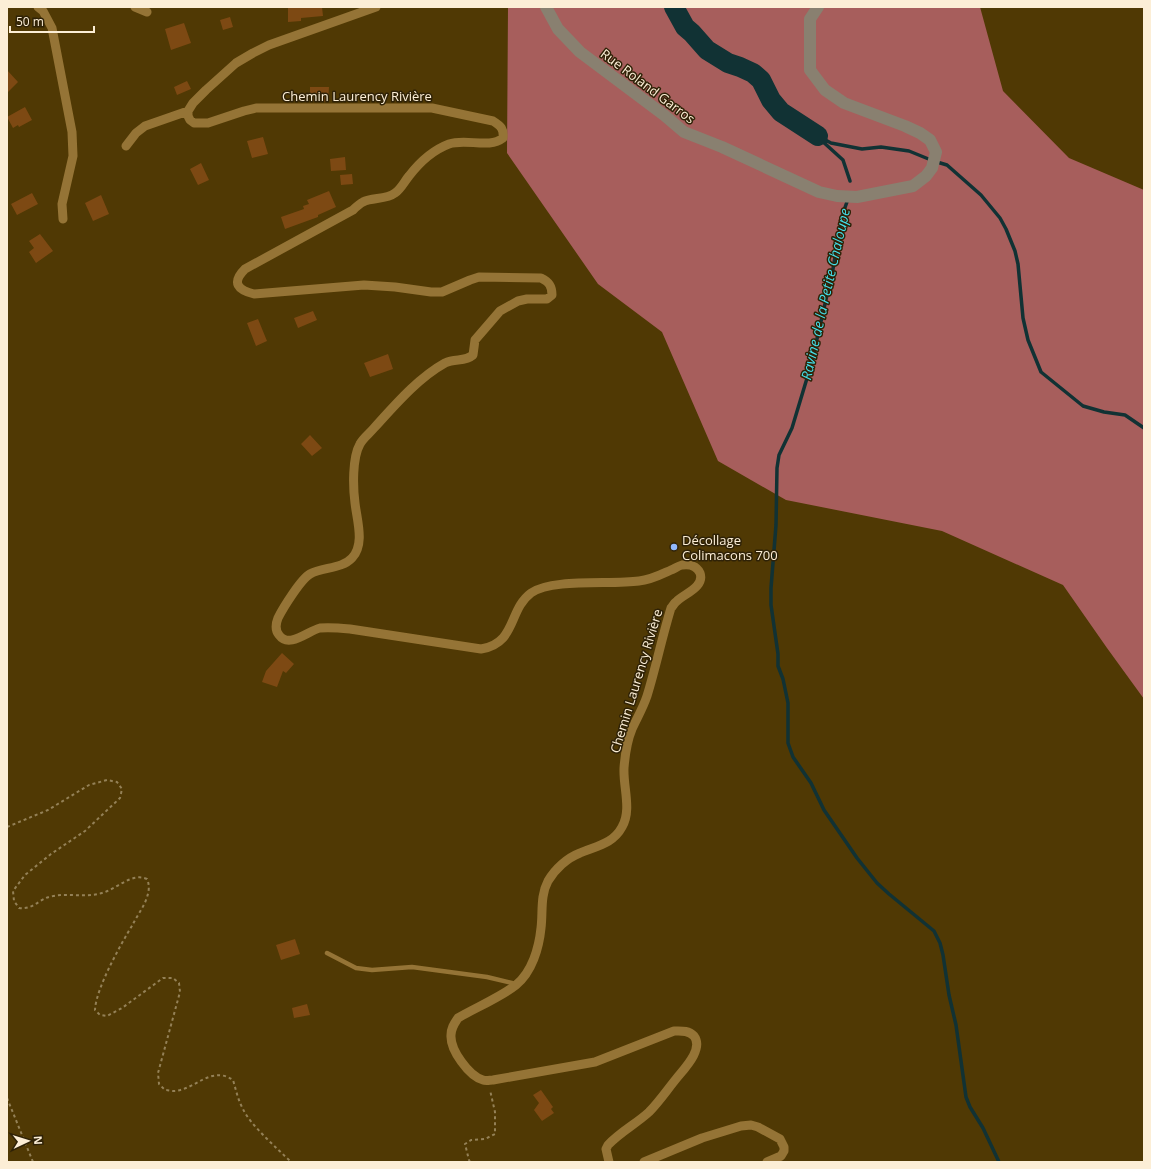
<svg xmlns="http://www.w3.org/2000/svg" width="1151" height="1169" font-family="'Open Sans',sans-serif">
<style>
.forest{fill:#a75e5c}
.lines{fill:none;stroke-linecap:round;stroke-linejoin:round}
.stream{stroke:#113234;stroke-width:3.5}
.river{stroke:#113234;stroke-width:20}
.building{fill:#7d4913}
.path{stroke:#948157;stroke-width:2;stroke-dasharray:3 3;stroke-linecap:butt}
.lane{stroke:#957436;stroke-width:4.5}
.street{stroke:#957436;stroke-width:9}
.secondary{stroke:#898070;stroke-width:12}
.poi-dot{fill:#91b8fd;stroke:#2f2207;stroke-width:1.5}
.labels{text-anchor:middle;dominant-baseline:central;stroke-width:3;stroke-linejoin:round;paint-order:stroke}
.street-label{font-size:13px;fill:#fceed6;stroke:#2f2207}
.poi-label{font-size:13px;fill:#fceed6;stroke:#2f2207;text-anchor:start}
.water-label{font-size:14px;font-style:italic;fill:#44dfea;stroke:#2f2207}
</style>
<rect width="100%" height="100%" fill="#503904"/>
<path class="forest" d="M508,7H980L1003,91L1069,158L1144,190V699L1107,648L1063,585L942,531L786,500L718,461L662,332L598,284L507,153Z"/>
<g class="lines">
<path class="stream" d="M818,136L831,143L862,149L881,147L909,151L931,160
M821,140L843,160L850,181
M937,162L947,165L981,195L1000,218L1006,229L1015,251L1018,264L1023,318L1028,340L1041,372L1083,406L1104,412L1125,415L1144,428
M848,199L842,216L833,269L811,365L792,428L779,455L777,468L776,525L771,588V605L778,654V666L783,679L788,703V743L793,757L811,783L824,810L857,858L877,883L889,894L934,931L940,943L943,955L949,995L956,1025L966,1097L970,1107L983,1128L999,1162"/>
<path class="river" d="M674,7L685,27L692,33L707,50L728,63L740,67L753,73L761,80L771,100L781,112L818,136"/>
</g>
<path class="building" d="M288,7H322L323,16L301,18V21L288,22Z
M230,17L233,27L223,30L220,20Z
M184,23L191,43L171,50L165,29Z
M7,70L18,82L7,93Z
M187,81L191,89L177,95L174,87Z
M310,87H329L328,102L310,101Z
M25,107L32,120L19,127L18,125L13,128L7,117Z
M263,137L268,154L252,158L247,141Z
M345,157L346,170L331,171L330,159Z
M201,163L209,180L198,185L190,169Z
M352,174L353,184L341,185L340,175Z
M329,191L336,207L318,215V217L285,229L281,217L304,209L303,206L309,204L307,200Z
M32,193L38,204L17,215L11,204Z
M101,195L109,214L93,221L85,203Z
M40,234L53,251L36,263L29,252L34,248L29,241Z
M313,311L317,320L298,328L294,318Z
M258,319L267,341L256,346L247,323Z
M388,354L393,369L370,377L364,363Z
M310,435L322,448L312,456L301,444Z
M282,653L294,664L286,673L283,671L277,687L262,682L266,671Z
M295,939L300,954L281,960L276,945Z
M307,1004L310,1015L294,1018L292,1008Z
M541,1090L553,1107L551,1109L554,1113L542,1121L534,1110L539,1103L533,1095Z"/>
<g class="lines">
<path class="path" d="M7,827L48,810L89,785L107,780L117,782L122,789L120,798L85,831L51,854L25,875L13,891L14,901L19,908C34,910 39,898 53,896C69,893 86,898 102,893C117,889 132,872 147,879C150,886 149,892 146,900C143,908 137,916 133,924C121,944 96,988 95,1010L100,1015L107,1016L122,1008L163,978H173L179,983L180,992L158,1073L159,1084L165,1090C168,1090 171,1091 174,1091C195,1090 211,1065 233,1080C236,1090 238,1100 243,1109C250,1125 278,1149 291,1162
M7,1098L33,1162
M470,1162L469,1160L465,1144L471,1140L485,1139L495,1134V1112L490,1090"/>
<path class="lane" d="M327,953L356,968L372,970L412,967L487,977L516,984"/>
<path class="street" d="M38,7L43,11L52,28L72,132L73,156L62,204L63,219
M135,7L147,12
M376,7L269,45L253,53L236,63L206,90L193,103L188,111V116L190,120L194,123H208L244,111L256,108H432L493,121C501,126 504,129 503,138C489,149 466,138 449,144C433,150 419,163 409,176C404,182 401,189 395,193C386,200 372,197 363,202C359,204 356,207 353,210L245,269C231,283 238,290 254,294L364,285L395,287L431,292H442L470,280L479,277L541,278C549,282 552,286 552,295L547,299H527L518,301L500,311L475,340L473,355C465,362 455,358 445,363C418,378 395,405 374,428C370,433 363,438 360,444C352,458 353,488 355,503C357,521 365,544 352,558C342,569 322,567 310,574C301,579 283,608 278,618C276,623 275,630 279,635C289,649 308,631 320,628C330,627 340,628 350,629L481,649C517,643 508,610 531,593C552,578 611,585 639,581C651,580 660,575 671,570C674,569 678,566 682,565C689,564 697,566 700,573C705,587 684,594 677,601C674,603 673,606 671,608C662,637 656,667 647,696C643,708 637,718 632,729C627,741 625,755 624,768C623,787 632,810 622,827C613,844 596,846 580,853C567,858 555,869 548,881C540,896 543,912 541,928C539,948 532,972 516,985C501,997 475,1008 458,1018C454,1024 451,1028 451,1035C450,1050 469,1076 483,1080C486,1081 490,1080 493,1080L595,1062L674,1031C681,1031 688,1030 694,1036C704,1049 684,1069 676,1079C667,1090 659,1102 649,1112C636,1124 620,1132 608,1145L606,1149L609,1162
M126,146L136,133L145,126L188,111
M644,1162L702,1138L741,1126L751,1125L758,1127L780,1139L784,1147V1151L781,1156L767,1162"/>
<path class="secondary" d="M546,7L558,29L580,52L664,115L684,132L722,147L819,192L837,196L857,197L913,186L926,176L932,168L936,152L930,140L920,133L905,126L844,103L825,90L810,70V19L818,7"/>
</g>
<circle class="poi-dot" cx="674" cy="547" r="4"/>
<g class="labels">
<g class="street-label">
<text transform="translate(648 86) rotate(37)">Rue Roland Garros</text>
<text x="357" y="96">Chemin Laurency Rivière</text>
<text transform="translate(636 681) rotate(-73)">Chemin Laurency Rivière</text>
</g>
<g class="poi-label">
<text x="682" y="540">Décollage<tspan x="682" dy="15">Colimacons 700</tspan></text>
</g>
<g class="water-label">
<text transform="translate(825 294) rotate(-77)">Ravine de la Petite Chaloupe</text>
</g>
</g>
<rect width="1151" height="1169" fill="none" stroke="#fceed6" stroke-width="16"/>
<g transform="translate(28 1141) rotate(86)" stroke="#2f2207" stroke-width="3" paint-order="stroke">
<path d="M0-3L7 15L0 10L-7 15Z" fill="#fceed6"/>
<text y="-6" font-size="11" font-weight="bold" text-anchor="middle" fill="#fceed6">N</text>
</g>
<path d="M10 26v6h84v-6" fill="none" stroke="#fceed6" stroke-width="2"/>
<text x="16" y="26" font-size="12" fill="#fceed6" stroke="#2f2207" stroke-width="3" paint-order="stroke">50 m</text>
</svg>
